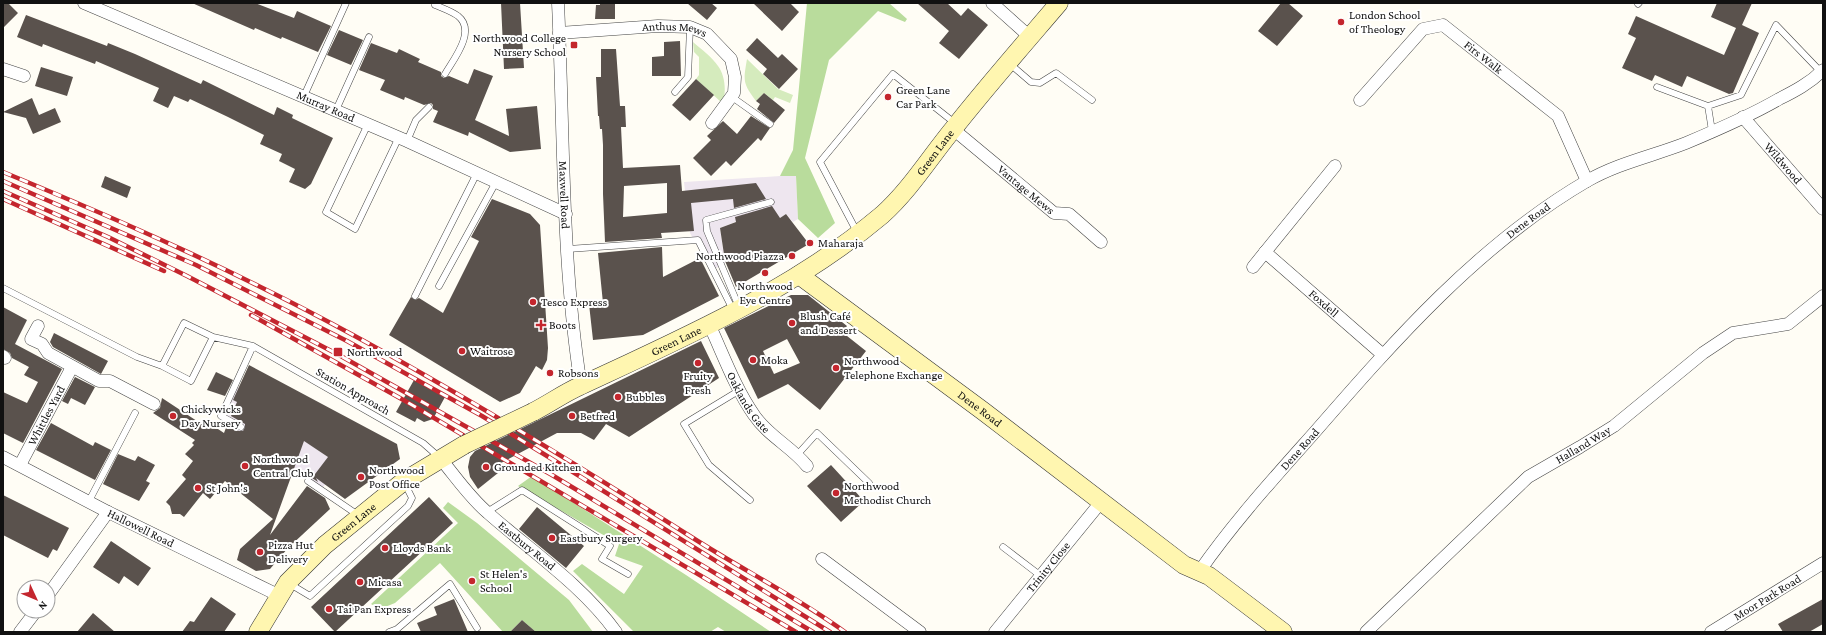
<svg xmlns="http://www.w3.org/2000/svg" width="1826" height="635" font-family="'Crimson Pro',serif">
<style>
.industrial{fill:#eee6ef}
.green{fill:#d5ebbd}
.forest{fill:#b9dc9c}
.building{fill:#5a524d;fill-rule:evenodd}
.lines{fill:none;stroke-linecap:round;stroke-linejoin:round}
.lane-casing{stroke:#444;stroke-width:7}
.street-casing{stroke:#444;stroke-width:13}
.secondary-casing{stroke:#333;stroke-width:19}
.lane{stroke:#fff;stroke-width:6}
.street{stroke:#fff;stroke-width:12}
.secondary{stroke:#fff6b0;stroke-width:18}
.rail-casing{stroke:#c4262e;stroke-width:4.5}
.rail{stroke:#fff;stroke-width:3;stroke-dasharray:9;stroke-linecap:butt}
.secondary-bridge-casing{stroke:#333;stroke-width:19;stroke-linecap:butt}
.secondary-bridge{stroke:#fff6b0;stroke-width:18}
.poi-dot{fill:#c4262e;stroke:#fff;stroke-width:1.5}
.labels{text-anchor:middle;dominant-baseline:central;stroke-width:4;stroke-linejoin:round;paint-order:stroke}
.poi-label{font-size:12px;fill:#111;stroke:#fff;text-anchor:start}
.street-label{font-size:12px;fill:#111;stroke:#fff}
</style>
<rect width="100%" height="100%" fill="#fffdf5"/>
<path class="industrial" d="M780,176H796L798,219L793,222L786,214L780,218H745L720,228L725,263L711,271L690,233L684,182Z
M236,386L282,412L353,456L322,488L221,424Z"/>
<path class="green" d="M693,42C701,49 712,57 718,66C725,75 727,93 722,103L696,79L699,75V57L694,52Z
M747,59L778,89L793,95L790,103L775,97L773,100L764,93L756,101C743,83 743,82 747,59Z"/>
<path class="forest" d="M807,3H889L907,19L905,22L878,11L829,60L805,158L835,223L818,238L798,219L796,176H780L793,150Z
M532,476L686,575L771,632H726L718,627L710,632H634L573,571L582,564L624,594L643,566L615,556L619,544L518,486Z
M448,502L477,523L569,600L593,632H536L522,620L510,632H503L440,563L395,603L380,609L371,604L458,523L443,508Z"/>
<path class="building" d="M3,3H8L18,13L3,28Z
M192,3H255L294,18L297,11L331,26L318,52L282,37L281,39L255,28L254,30Z
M501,3H520L524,68L504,69Z
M600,3H615V19H595L596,5H600Z
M687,3H711L717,8L707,20Z
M753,3H790L799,12L782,31Z
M917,3H947L961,16L968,8L988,25L959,59L939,43L949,31Z
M1281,3H1288L1303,16L1277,46L1258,31Z
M1717,3H1752L1742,25L1759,33L1733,93L1729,94L1687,76L1682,87L1655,75L1652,81L1622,68L1636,38L1628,34L1636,16L1724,55L1736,28L1711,17Z
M26,15L107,46L108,43L135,54L201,84L203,80L274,115L277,107L293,115L292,118L333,138L311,184L305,189L289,182L295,169L279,161L282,154L260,144L264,135L228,117L190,99L188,102L174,96L168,108L153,101L159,88L96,61L95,64L43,44L42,47L17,37Z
M339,30L363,40L351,65L327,55Z
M757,38L778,58L782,54L798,69L779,89L763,74L767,69L746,50Z
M680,41L681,76H652V57L664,56V42Z
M371,43L397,53L399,49L420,59L418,62L441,72V76L444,78L449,76L468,84L474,69L493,76L475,120L509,136L506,109L537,106L541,149L510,152L469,132L468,136L433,122L438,111L433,109V105L431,103L424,105L405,97L404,100L380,90L385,80L359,70Z
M601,49H616L620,106H625L626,127H621L623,168L680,165L682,191L756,183L766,199L734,208L733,199L691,203L694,231L661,233L662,238L605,242L603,194V145L602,129H600L599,116H598L596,77H601ZM667,183V213L623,217L624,186Z
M41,67L73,77L67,96L35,86Z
M696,79L714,95L690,121L672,105Z
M764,93L785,110L774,123L757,109L760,104L756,101Z
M32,98L39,115L55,108L61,122L33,134L26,118L3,112Z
M751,116L770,128L761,141L758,138L731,166L726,161L711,176L693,158L711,140L707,136L723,121L737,134Z
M105,176L131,187L127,198L101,187Z
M492,199L530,214L540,225L548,348L547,360L542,370L536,366L520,393L500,402L389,335L411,297L415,300L419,298L443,313L479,241L471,237Z
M772,206L780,218L786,214L809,244L736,287L725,261L720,228L736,222L735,217Z
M662,247L663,277L700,258L719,296L643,335L593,340L589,304L603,303L598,253Z
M791,295H808L847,326L842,332L866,351L820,410L788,384L758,399L724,328ZM787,339L800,363L774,374L763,351Z
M3,307L27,320L15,344L62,369L23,443L3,433V392L27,403L38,382L24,375L29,367L12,358L10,353L3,349Z
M54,333L108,361L101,374L53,347L50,342Z
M701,341L719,378L629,437L606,424L594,440L581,433H557L501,463L503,469L478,489L470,477L468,467L470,457L475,451Z
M249,365L397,444L400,459L345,499L316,478L318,482L312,478L328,457L304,441L270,535L307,486L325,498L330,509L288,548L270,569L256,571L237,560L240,549L273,519L225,481L210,499L203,493L184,517L180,514H172L170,506L166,502L186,479L182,475L193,461L185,454L194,445L192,443L195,440L153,413L160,408L162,398L206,427L209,423L224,433L227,425L239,431H243L245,427V424L231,416L237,402L233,400Z
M216,372L233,380L225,396L207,390Z
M75,377L95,387L85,405L71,398L68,404L62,401Z
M414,380L445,397L433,419L424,422L417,418L415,422L396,412Z
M51,423L93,446L95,442L111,450L95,480L36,450Z
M118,454L135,461L138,456L155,465L146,481L150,483L139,501L103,484Z
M831,465L864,501L841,522L807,486Z
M3,495L69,528L57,551L53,549L48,558L3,535Z
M429,497L453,523L335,632L311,607Z
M537,507L584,546L566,568L519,529Z
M111,541L151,568L138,586L124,576L119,584L93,567Z
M211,597L236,614L224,632H182L190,621L194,622Z
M454,599L468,632H421L417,623L437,615L434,607Z
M1823,599V624L1809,632H1783L1778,624Z
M93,613L115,632H77Z
M522,620L536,632H510Z"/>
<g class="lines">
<defs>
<path id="lane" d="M1638,4L1639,3
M435,5C442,8 451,11 458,16C477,31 453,60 445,74
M1010,64L1031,82L1040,83L1056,73L1092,100
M1657,87L1708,106L1741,95L1776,25L1821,72
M675,92L688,77L690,27
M304,96L346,3
M732,97L770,124
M1708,106L1712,131
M336,110L369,37
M368,124L326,212L355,229L399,137
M407,141L416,120L429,107
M857,232L820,162L893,74L956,124
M568,249L698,240L733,310
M439,286L496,182
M3,288L137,357L162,366
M415,296L477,173
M739,307L707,231L706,220L771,202
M213,337L191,381L162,366L184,323L213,337L253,346L423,443L439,457
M740,390L684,424L709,465L750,500
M241,427L221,416L253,346
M798,454L817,433L869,483
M308,481L358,515
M89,501L135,413
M487,512L522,490L610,546L602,559L628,574
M1003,547L1041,576
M290,584L310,596L408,506L412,498L404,482
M389,632L397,629L450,584L477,628"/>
<g id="street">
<path id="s1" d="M84,3L407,141L566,214"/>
<path id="s2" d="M558,3C564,130 561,260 581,386"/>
<path d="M992,3L1030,37"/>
<path id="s3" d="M559,33L658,26L690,27L707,34L731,59L735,77L734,93L712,123"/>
<path d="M3,69L24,76"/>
<path id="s4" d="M1360,100L1423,29L1443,25L1558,116L1587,181"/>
<path id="s5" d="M1743,117L1823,209"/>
<path id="s6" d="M953,129L1054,213L1069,214L1101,242"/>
<path id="s7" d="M1265,252L1382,354"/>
<path d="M1253,267L1335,166"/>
<path id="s8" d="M709,324C723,354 735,388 754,415C768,436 792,447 807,466"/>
<path d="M38,326L31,339L42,344L48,353L99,381H110L154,404"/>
<path d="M3,356L5,358"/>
<path id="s9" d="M3,457L108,512L280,596"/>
<path id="s10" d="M440,458C456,477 469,497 488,513C531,551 582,585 616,632"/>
<path id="s11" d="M20,465L72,367"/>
<path d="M822,559L920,632"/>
<path id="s12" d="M1199,572C1233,523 1274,478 1314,433C1395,340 1479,244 1587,181C1618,163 1653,156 1686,143C1717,130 1750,116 1779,99C1795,91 1810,83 1823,70"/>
<path d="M48,595L108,512"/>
<path d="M20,632L36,611"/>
<path id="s13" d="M995,632L1101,502"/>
<path id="s14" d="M1366,632L1528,477L1580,447L1614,426L1703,353L1733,333L1788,324L1823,296"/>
<path id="s15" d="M1711,632L1823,563"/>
</g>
<g id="secondary">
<path id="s16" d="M799,275L983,411L1184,565L1209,576L1221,585L1283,632"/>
<path id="s17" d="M533,412C549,404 564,393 580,386C685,337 793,290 882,215C910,190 930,157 954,128C988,85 1024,44 1059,3"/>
<path id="s18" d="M258,632L288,582L325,545L404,481L464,445"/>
</g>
</defs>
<use href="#lane" class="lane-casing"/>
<use href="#street" class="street-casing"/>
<use href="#secondary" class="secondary-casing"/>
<use href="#lane" class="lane"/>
<use href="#street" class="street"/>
<use href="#secondary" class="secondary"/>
<defs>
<path id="rail" d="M3,172C122,221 240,273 353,335C469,398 581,467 693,538C743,570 797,597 845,632
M3,181L196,265L347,341L482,416L560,464L830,632
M3,191L108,237L187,276L339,355L552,475L813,632
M3,199L164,271
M251,315L407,402L796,632"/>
</defs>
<use href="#rail" class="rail-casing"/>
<use href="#rail" class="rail"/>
<defs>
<path id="secondary-bridge" d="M464,445L533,412"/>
</defs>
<use href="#secondary-bridge" class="secondary-bridge-casing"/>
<use href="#secondary-bridge" class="secondary-bridge"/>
</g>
<g class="poi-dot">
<circle cx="1341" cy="22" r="4"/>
<rect x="570" y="41" width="8" height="8" rx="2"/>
<circle cx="888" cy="97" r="4"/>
<circle cx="810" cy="243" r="4"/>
<circle cx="792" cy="256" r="4"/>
<circle cx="765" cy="273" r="4"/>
<circle cx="533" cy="302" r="4"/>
<circle cx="792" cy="323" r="4"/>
<path d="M539 319h4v4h4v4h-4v4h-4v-4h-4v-4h4z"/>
<circle cx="462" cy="351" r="4"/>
<rect x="333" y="347" width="10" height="10" rx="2"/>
<circle cx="753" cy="360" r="4"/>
<circle cx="698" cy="363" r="4"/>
<circle cx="836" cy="368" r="4"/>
<circle cx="550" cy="373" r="4"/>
<circle cx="618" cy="397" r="4"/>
<circle cx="173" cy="416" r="4"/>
<circle cx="572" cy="416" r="4"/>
<circle cx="245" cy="466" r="4"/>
<circle cx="486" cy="467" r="4"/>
<circle cx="361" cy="477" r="4"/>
<circle cx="198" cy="488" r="4"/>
<circle cx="836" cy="493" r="4"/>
<circle cx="552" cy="538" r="4"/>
<circle cx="385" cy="548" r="4"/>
<circle cx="260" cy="552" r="4"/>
<circle cx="472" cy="581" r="4"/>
<circle cx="360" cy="582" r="4"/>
<circle cx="329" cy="609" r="4"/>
</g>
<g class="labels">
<g class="poi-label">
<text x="1349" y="15">London School<tspan x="1349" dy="14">of Theology</tspan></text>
<text x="566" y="38" text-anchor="end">Northwood College<tspan x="566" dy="14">Nursery School</tspan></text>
<text x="896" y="90">Green Lane<tspan x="896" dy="14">Car Park</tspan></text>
<text x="818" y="243">Maharaja</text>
<text x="784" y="256" text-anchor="end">Northwood Piazza</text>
<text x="765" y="286" text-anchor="middle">Northwood<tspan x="765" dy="14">Eye Centre</tspan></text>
<text x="541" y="302">Tesco Express</text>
<text x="800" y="316">Blush Café<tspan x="800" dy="14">and Dessert</tspan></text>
<text x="549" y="325">Boots</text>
<text x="470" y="351">Waitrose</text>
<text x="347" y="352">Northwood</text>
<text x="761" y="360">Moka</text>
<text x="844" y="361">Northwood<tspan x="844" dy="14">Telephone Exchange</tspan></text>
<text x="558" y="373">Robsons</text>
<text x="698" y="376" text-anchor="middle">Fruity<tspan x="698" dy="14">Fresh</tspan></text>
<text x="626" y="397">Bubbles</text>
<text x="181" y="409">Chickywicks<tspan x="181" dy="14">Day Nursery</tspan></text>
<text x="580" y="416">Betfred</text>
<text x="253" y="459">Northwood<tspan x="253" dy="14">Central Club</tspan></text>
<text x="494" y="467">Grounded Kitchen</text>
<text x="369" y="470">Northwood<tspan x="369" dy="14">Post Office</tspan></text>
<text x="844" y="486">Northwood<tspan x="844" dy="14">Methodist Church</tspan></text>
<text x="206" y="488">St John's</text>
<text x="560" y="538">Eastbury Surgery</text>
<text x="268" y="545">Pizza Hut<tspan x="268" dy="14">Delivery</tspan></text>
<text x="393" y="548">Lloyds Bank</text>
<text x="480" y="574">St Helen's<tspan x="480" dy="14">School</tspan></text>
<text x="368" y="582">Micasa</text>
<text x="337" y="609">Tai Pan Express</text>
</g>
<g class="street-label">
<text stroke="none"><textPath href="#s3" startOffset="116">Anthus Mews</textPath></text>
<text stroke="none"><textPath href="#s4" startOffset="167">Firs Walk</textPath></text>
<text stroke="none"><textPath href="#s1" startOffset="263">Murray Road</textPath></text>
<text stroke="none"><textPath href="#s17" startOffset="484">Green Lane</textPath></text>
<text stroke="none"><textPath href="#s5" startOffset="61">Wildwood</textPath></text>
<text stroke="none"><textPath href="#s6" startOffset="95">Vantage Mews</textPath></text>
<text stroke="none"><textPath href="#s2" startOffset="192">Maxwell Road</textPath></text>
<text stroke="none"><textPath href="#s12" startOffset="483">Dene Road</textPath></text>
<text stroke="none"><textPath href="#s7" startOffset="78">Foxdell</textPath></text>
<text stroke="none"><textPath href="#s17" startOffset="160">Green Lane</textPath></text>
<text transform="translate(353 391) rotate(30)">Station Approach</text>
<text stroke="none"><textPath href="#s8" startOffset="88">Oaklands Gate</textPath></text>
<text stroke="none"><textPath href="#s16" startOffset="225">Dene Road</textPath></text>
<text stroke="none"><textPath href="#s11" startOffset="56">Whittles Yard</textPath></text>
<text stroke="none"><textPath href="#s14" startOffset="288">Halland Way</textPath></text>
<text stroke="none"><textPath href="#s12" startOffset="159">Dene Road</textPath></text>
<text stroke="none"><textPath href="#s18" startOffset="147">Green Lane</textPath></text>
<text stroke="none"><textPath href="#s9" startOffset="155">Hallowell Road</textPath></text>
<text stroke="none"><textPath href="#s10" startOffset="124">Eastbury Road</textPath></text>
<text stroke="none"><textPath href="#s13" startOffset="84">Trinity Close</textPath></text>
<text stroke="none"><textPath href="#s15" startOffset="66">Moor Park Road</textPath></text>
</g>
</g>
<rect width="1826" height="635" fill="none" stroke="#111111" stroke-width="8"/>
<g transform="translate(36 599) rotate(134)"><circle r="19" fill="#ffffff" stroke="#a0a0a0"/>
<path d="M0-3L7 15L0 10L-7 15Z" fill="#c4262e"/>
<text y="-6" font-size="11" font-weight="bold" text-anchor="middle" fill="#111111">N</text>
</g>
</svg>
